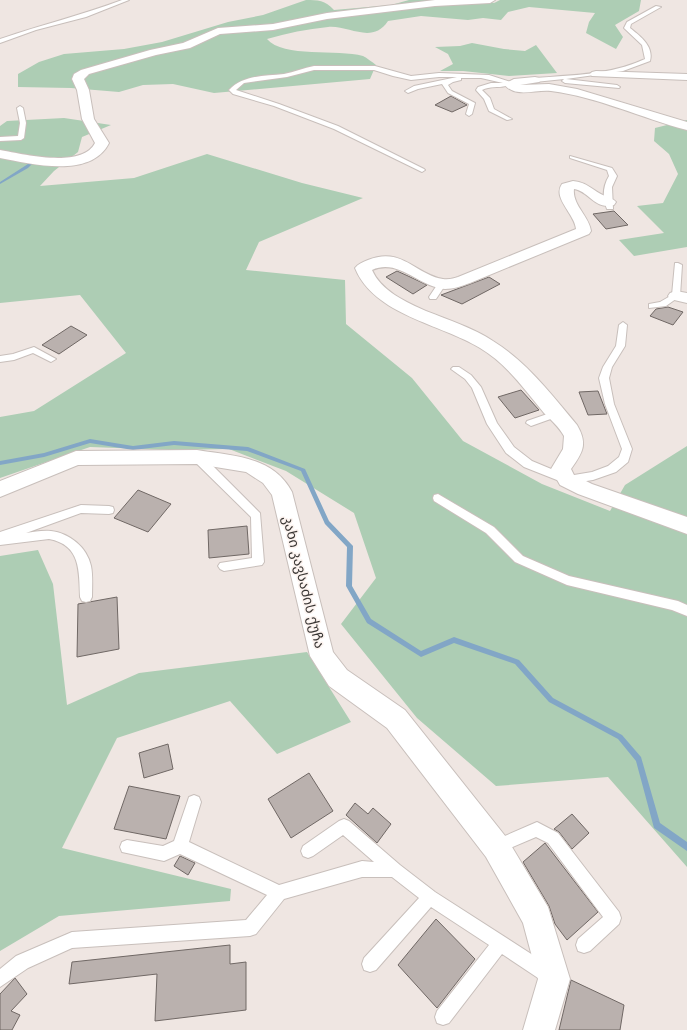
<svg xmlns="http://www.w3.org/2000/svg" width="687" height="1030" font-family="Roboto,'Noto Sans Georgian',sans-serif">
<style>
.green{fill:#adcdb4}
.lines{fill:none;stroke-linecap:round;stroke-linejoin:round}
.stream{fill:#82a6c6;fill-rule:evenodd}
.building{fill:#bab1ae;stroke:#706865}
.service-casing{stroke:#c8bfbb;stroke-width:2}
.minor-casing{stroke:#c8bfbb;stroke-width:2}
.tertiary-casing{stroke:#c8bfbb;stroke-width:2}
.service{fill:#fff;fill-rule:evenodd}
.minor{fill:#fff;fill-rule:evenodd}
.tertiary{fill:#fff;fill-rule:evenodd}
.labels{text-anchor:middle;dominant-baseline:central;stroke-width:3;stroke-linejoin:round;paint-order:stroke}
.street-label{font-size:14px;fill:#393634;stroke:#fcf3ef}
</style>
<rect width="100%" height="100%" fill="#efe6e2"/>
<path class="green" d="M306,0C318,0 325,0 334,10L391,5L409,0H484L494,3L500,0H641L639,11L615,25L623,37L616,49L586,33L589,22L595,13L529,7L508,12L501,20L483,18L468,20L421,16L388,21C372,45 349,25 328,27C307,29 287,33 267,39C283,58 338,49 363,56C367,58 372,62 376,65L370,79L214,93L173,84L143,85L119,92L71,88L18,87V74L39,62L64,54L124,49L162,42L228,22L263,15Z
M472,43L504,49L525,51L536,45L557,73L509,76L463,71H440L453,64L448,54L435,47L460,46Z
M64,118L111,125L82,137L78,152L54,171L40,186L134,178L207,154L302,183L363,198L259,242L246,270L345,280L346,324L412,378L463,441L542,484L610,511L625,485L687,446V867L608,777L496,786L417,718L341,624L376,578L354,513L286,471L229,449L171,450L90,447L0,478V417L34,411L126,353L80,295L0,303V126L7,121Z
M687,120V247L634,256L619,240L664,233L637,206L663,203L678,174L669,154L654,141L655,128Z
M38,550L53,584L67,705L139,673L307,652L351,722L277,754L230,701L117,738L62,848L231,889L230,901L59,916L0,951V556Z"/>
<g class="lines">
<path class="stream" d="M21,159H23L32,164L28,168L0,184V182L28,164L21,161Z
M90,439L133,446L174,441L248,447L305,469L329,521L353,546L352,586L371,619L421,651L454,637L519,660L553,698L622,735L641,757L660,823L687,842V851L654,828L636,761L618,739L549,702L515,664L454,643L421,657L367,623L346,586L347,547L325,524L301,471L247,451L174,445L133,450L90,443L44,457L0,465V461L44,453Z"/>
</g>
<path class="building" d="M451,96L467,105L452,112L435,105Z
M614,211L628,225L606,229L593,214Z
M397,271L408,276L427,285L413,294L386,277Z
M489,277L500,284L462,304L441,295Z
M668,307L683,312L673,325L650,316L656,309Z
M71,326L87,335L59,354L42,345Z
M521,390L539,410L515,418L498,397Z
M598,391L607,414L588,415L579,392Z
M138,490L171,504L148,532L114,518Z
M247,526L249,554L209,558L208,530Z
M117,597L119,649L77,657L78,604Z
M168,744L173,769L144,778L139,753Z
M309,773L333,811L291,838L268,799Z
M129,786L180,796L166,839L114,829Z
M355,803L368,814L373,808L391,824L377,843L346,815Z
M572,814L589,833L572,849L559,832L554,829Z
M545,843L598,912L567,940L555,924L549,906L523,862Z
M180,856L195,863L188,875L174,866Z
M436,919L475,959L437,1008L398,965Z
M230,945V964L246,962V1010L155,1021L157,974L69,984L72,962Z
M15,978L27,994L11,1011L20,1015L12,1030H0V994Z
M571,980L624,1005L620,1030H559Z"/>
<g class="lines">
<defs>
<path id="service" d="M122,0H129L86,17L36,30L0,43V39C41,25 82,15 122,0Z
M656,6L661,7L631,24L630,28C640,36 654,46 650,61L623,71L566,79L617,85L620,87L619,88L565,83L562,81L564,79L535,82L532,80L535,78C572,75 611,75 645,59L642,45L624,28L627,22Z
M314,66H375L411,76L439,73L489,75L514,83L511,85L506,84V86C498,88 490,86 482,90L490,98L494,109L512,119L507,120L489,111L484,99L476,90L478,87L491,83H503L481,78H461V80L453,82L448,85L452,91L475,103L472,114L469,116L466,114L469,104L448,93L442,84L418,89L408,93L405,91L414,86L457,77H439L411,80L393,76L374,70H314L287,77L244,83L236,90L279,104L338,126L424,169L425,170L422,172L334,129L274,106L233,94L229,90C243,75 265,76 284,74C294,72 304,68 314,66Z
M20,106L23,108L26,123L24,138L21,140L0,141V137L18,136L20,123L17,108Z
M570,156L612,168L617,176L612,187L613,209H607C602,198 603,186 609,176L607,170L570,158Z
M675,263H678L682,265L680,296L666,306L649,308V304L660,302L672,295Z
M439,282H442L446,284L436,299H430L429,297Z
M623,322L627,325L625,346L612,367L609,378L614,404L632,449L628,462L616,472L593,480L567,484L524,467L506,453L487,424L472,388L465,379L451,369L453,367H459L471,375L481,387L497,423L514,447L532,461L568,476L592,472L608,466L619,457L622,449L605,404L599,378L603,367L616,346L619,325Z
M34,347L56,359L51,362L33,353L14,360L0,362V356L13,354Z
M556,411L559,412L561,414L559,416L531,426L526,423L527,421Z
M197,453L201,454L260,513L264,562L262,565L224,571L220,569L218,566L220,563L252,558L251,517L193,460L192,457L193,454Z
M438,494L494,527L523,556L569,576L678,601L687,605V616L672,610L567,585L515,562L486,533L434,501L433,498L434,495Z
M81,505L109,506L113,507L114,510L113,513L109,514L81,513L26,533C34,532 43,530 51,531C69,533 87,547 91,566C93,576 92,587 92,597L90,601L86,602L82,601L80,597C79,571 81,545 49,539L0,545V532Z
M194,795L199,797L201,802L189,842L279,885L362,861L374,862L343,835L313,856L308,858L303,856L301,851L303,846L339,821L344,819L349,821L400,865L435,892L553,968L555,974L553,980L547,982L541,980L502,954L449,1023L443,1025L437,1023L435,1017L437,1011L489,945L431,907L376,970L370,972L364,970L362,964L364,958L419,898L392,877H362L284,899L256,934L250,936L72,948L28,968L0,987V969L16,956L72,932L246,920L267,895L180,854L164,861L122,852L120,847L122,842L127,840L163,846L174,841L189,797Z
M537,822L558,833L619,912L621,918L619,924L590,951L584,953L578,951L576,945L578,939L603,917L548,843L536,837L496,854L491,852L489,847L491,842Z"/>
<path id="minor" d="M596,71L687,74V80L592,76L590,74L592,72Z
M535,77L539,78L541,80L539,82L520,85L549,84L577,89L687,122V130C641,118 598,97 551,91C536,89 515,99 504,84L514,79Z
M573,181C587,182 593,191 605,196C609,199 613,198 616,202L614,205C594,210 589,191 574,189C572,205 589,216 591,231L589,234L470,283C462,286 453,289 445,289C418,287 399,258 372,270C381,291 406,302 426,311C449,320 473,328 493,341C527,362 552,395 577,425C588,444 583,452 571,469L574,475L592,484L687,517V534L578,494L560,485L551,469L563,449L564,436C559,427 551,420 544,413C524,389 507,364 480,348C441,324 374,315 355,268C358,264 363,262 368,260C402,246 416,275 443,279C449,280 454,278 458,277L576,229C575,214 552,198 562,184Z
M676,291L687,293V303L670,299L668,296L670,293Z
M197,450C233,456 273,456 292,492L333,652L347,670L405,710L506,837L548,907L570,979L555,1030H523L538,979L523,923L486,857L387,728L329,686L310,656L272,495L263,483L246,472L197,464L78,465L0,497V481L76,451Z"/>
<path id="tertiary" d="M435,0H495L490,3L435,6L327,19L273,30L220,34L190,48L156,55L89,74L84,79L89,90L94,119L109,143C91,179 32,164 0,158V150C23,154 82,169 95,143L82,119L77,90L72,79L74,74L81,70L150,50L183,43L218,28L273,24L327,13Z"/>
</defs>
<use href="#service" class="service-casing"/>
<use href="#minor" class="minor-casing"/>
<use href="#tertiary" class="tertiary-casing"/>
<use href="#service" class="service"/>
<use href="#minor" class="minor"/>
<use href="#tertiary" class="tertiary"/>
</g>
<g class="labels">
<g class="street-label">
<text transform="translate(304 582) rotate(76)">კახი კავსაძის ქუჩა</text>
</g>
</g>
</svg>
